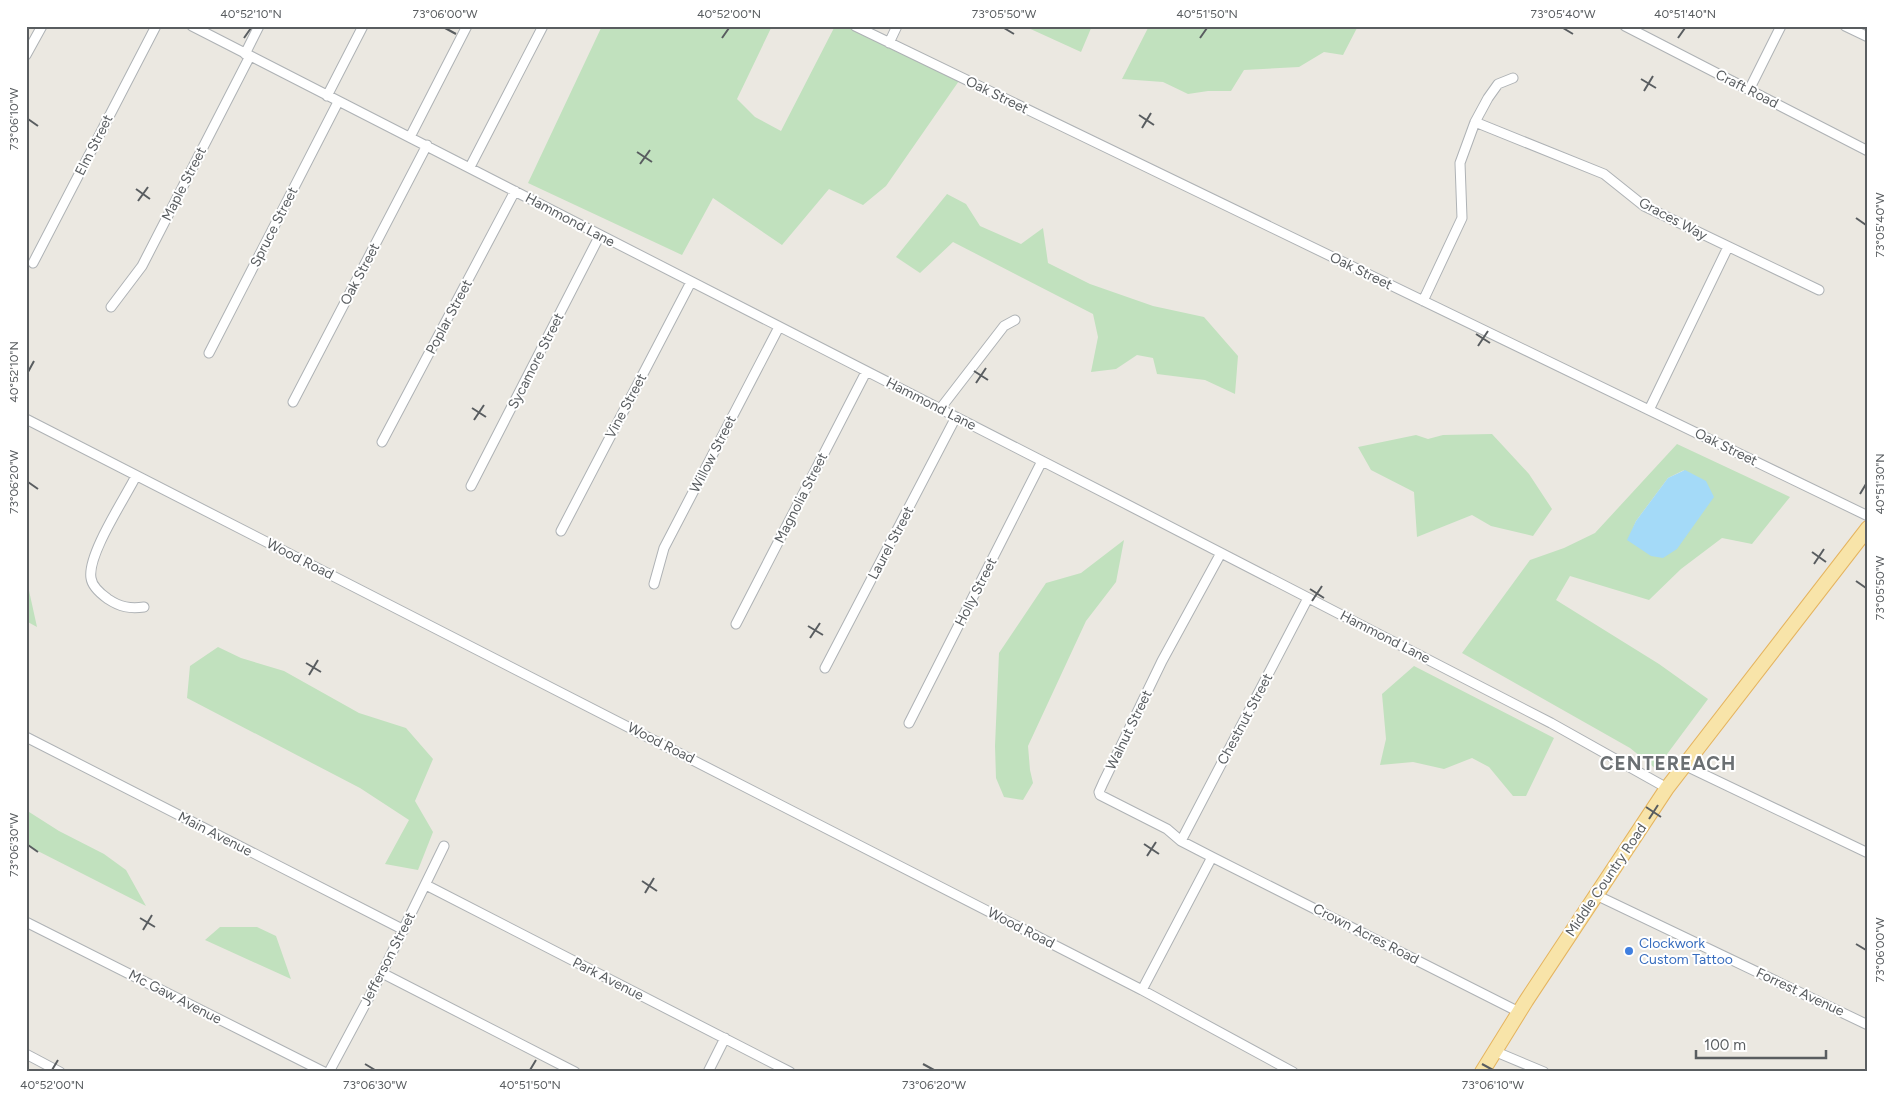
<svg xmlns="http://www.w3.org/2000/svg" width="1894" height="1098" font-family="Figtree,sans-serif">
<style>
.green{fill:#c1e1be;fill-rule:evenodd}
.water{fill:#a4daf8}
.lines{fill:none;stroke-linecap:round;stroke-linejoin:round}
.street-casing{stroke:#aeb2b5;stroke-width:11}
.primary-casing{stroke:#e5b45f;stroke-width:16}
.street{stroke:#fff;stroke-width:9}
.primary{stroke:#f8e4a9;stroke-width:14}
.ticks{fill:none;stroke:#595d60;stroke-width:2}
.shop-dot{fill:#3f7fe0;stroke:#fff;stroke-width:2}
.labels{text-anchor:middle;dominant-baseline:central;stroke-width:4;stroke-linejoin:round;paint-order:stroke}
.street-label{font-size:14px;fill:#595d60;stroke:#fff}
.shop-label{font-size:14px;fill:#366cbe;stroke:#fff;text-anchor:start}
.district-label{font-size:19px;font-weight:bold;letter-spacing:1px;fill:#6a6f72;stroke:#fff}
.neatline{fill:none;stroke:#595d60;stroke-width:2}
.ticks-label{font-size:12px;text-anchor:middle;fill:#595d60}
</style>
<rect width="100%" height="100%" fill="#ebe8e1"/>
<path class="green" d="M602,26H772L737,99L755,117L781,131L835,26H855L961,78L886,186L863,205L829,189L782,245L713,198L682,255L528,183Z
M1024,26H1092L1081,52Z
M1149,26H1358L1343,55L1324,52L1299,67L1244,70L1231,91H1208L1188,94L1163,82L1122,79Z
M947,194L966,204L980,226L1021,244L1043,228L1048,263L1090,284L1153,306L1204,317L1238,356L1235,394L1205,380L1157,374L1153,358L1137,355L1116,369L1091,372L1098,337L1093,314L953,242L920,273L896,257Z
M1492,434L1529,474L1552,509L1533,536L1491,526L1472,515L1417,537L1414,492L1371,470L1358,447L1416,435L1428,439L1443,435Z
M1677,444L1790,497L1752,544L1722,538L1681,569L1649,600L1570,576L1556,600L1659,664L1708,699L1656,769L1630,748L1462,653L1530,560L1564,548L1595,533ZM1684,470L1628,541L1636,521L1668,478Z
M1124,540L1116,582L1086,621L1028,746L1030,770L1033,783L1023,800L1004,797L996,778L995,746L999,653L1046,583L1081,573Z
M26,577L37,627L26,621Z
M218,647L241,658L284,671L359,713L406,728L433,759L415,801L433,832L418,870L385,864L409,820L360,788L187,698L190,666Z
M1414,666L1554,738L1526,796H1513L1489,767L1472,758L1444,769L1413,762L1380,765L1386,739L1382,694Z
M26,810L59,831L104,854L126,870L146,906L26,845Z
M220,927H257L276,936L291,979L205,940Z"/>
<path class="water" d="M1685,470L1706,481L1714,497L1677,549L1663,558L1651,556L1627,540L1636,521L1668,478Z"/>
<g class="lines">
<defs>
<path id="street" d="M192,26L1130,506L1551,723L1667,788
M855,26L1868,516
M1625,26L1868,151
M1845,26L1868,37
M889,43L897,26
M245,54L259,26
M26,55L42,26
M1749,90L1781,26
M327,96L363,26
M1475,122L1604,174L1644,206L1819,290
M410,137L467,26
M470,167L543,26
M33,263L156,26
M1423,301L1462,218L1460,163L1475,122L1488,98L1498,84L1513,78
M111,307L142,266L250,56
M209,353L338,102
M293,402L427,145
M940,409L1004,326L1015,320
M1649,410L1728,247
M26,419L1142,990L1293,1072
M382,442L515,191
M136,476C125,498 87,555 91,578C92,586 101,594 108,599C120,607 130,609 144,607
M471,486L600,235
M561,531L691,282
M1221,553L1162,661L1103,783L1099,792L1100,795L1167,829L1181,841L1212,857L1519,1012
M654,584L664,548L779,327
M736,624L866,372
M825,668L956,417
M909,723L1042,461
M26,737L404,930
M1684,765L1868,853
M1181,841L1308,598
M426,885L790,1072
M1596,895L1868,1025
M26,922L324,1072
M382,973L575,1072
M1142,990L1212,857
M1494,1051L1544,1072
M26,1054L60,1072
M329,1072L382,973L444,846
M708,1072L725,1038"/>
<path id="primary" d="M1482,1072L1526,1001L1667,788L1868,528"/>
</defs>
<use href="#street" class="street-casing"/>
<use href="#primary" class="primary-casing"/>
<use href="#street" class="street"/>
<use href="#primary" class="primary"/>
</g>
<path class="ticks" d="M445,28L456,34M1004,28L1014,34M1563,28L1573,34M244,38L251,28M722,38L729,28M1200,38L1207,28M1678,38L1685,28M1641,79L1656,88M1644,91L1653,76M1139,115L1154,125M28,119L38,126M1142,128L1151,113M637,152L652,162M640,164L650,150M136,189L150,199M138,201L148,187M1856,218L1866,225M1476,334L1490,343M1478,346L1488,331M974,371L988,380M28,372L34,361M976,383L986,368M472,408L486,417M474,420L484,405M28,482L38,489M1860,494L1866,484M1812,552L1826,562M1814,564L1824,549M1856,581L1866,588M1310,589L1324,598M1312,601L1322,586M808,626L823,635M810,638L820,623M306,663L321,672M309,675L318,660M1646,807L1661,817M1649,819L1658,805M1144,844L1159,854M28,845L38,852M1147,856L1156,842M642,881L657,891M645,893L654,878M140,918L155,927M143,930L152,915M1856,944L1866,950M365,1064L375,1070M923,1064L934,1070M1482,1064L1493,1070M52,1070L58,1060M530,1070L536,1060"/>
<circle class="shop-dot" cx="1629" cy="951" r="5"/>
<g class="labels">
<g class="street-label">
<text transform="translate(1747 89) rotate(27)">Craft Road</text>
<text transform="translate(997 95) rotate(26)">Oak Street</text>
<text transform="translate(94 145) rotate(-63)">Elm Street</text>
<text transform="translate(184 184) rotate(-63)">Maple Street</text>
<text transform="translate(1673 219) rotate(28)">Graces Way</text>
<text transform="translate(570 220) rotate(28)">Hammond Lane</text>
<text transform="translate(274 227) rotate(-63)">Spruce Street</text>
<text transform="translate(1361 271) rotate(26)">Oak Street</text>
<text transform="translate(360 274) rotate(-62)">Oak Street</text>
<text transform="translate(449 317) rotate(-62)">Poplar Street</text>
<text transform="translate(536 361) rotate(-63)">Sycamore Street</text>
<text transform="translate(931 404) rotate(27)">Hammond Lane</text>
<text transform="translate(626 406) rotate(-62)">Vine Street</text>
<text transform="translate(1726 447) rotate(26)">Oak Street</text>
<text transform="translate(713 454) rotate(-63)">Willow Street</text>
<text transform="translate(801 498) rotate(-63)">Magnolia Street</text>
<text transform="translate(891 543) rotate(-62)">Laurel Street</text>
<text transform="translate(300 559) rotate(27)">Wood Road</text>
<text transform="translate(976 592) rotate(-63)">Holly Street</text>
<text transform="translate(1385 637) rotate(27)">Hammond Lane</text>
<text transform="translate(1245 719) rotate(-62)">Chestnut Street</text>
<text transform="translate(1129 730) rotate(-64)">Walnut Street</text>
<text transform="translate(661 743) rotate(27)">Wood Road</text>
<text transform="translate(215 834) rotate(27)">Main Avenue</text>
<text transform="translate(1606 880) rotate(-56)">Middle Country Road</text>
<text transform="translate(1021 928) rotate(27)">Wood Road</text>
<text transform="translate(1366 934) rotate(27)">Crown Acres Road</text>
<text transform="translate(388 959) rotate(-63)">Jefferson Street</text>
<text transform="translate(608 979) rotate(27)">Park Avenue</text>
<text transform="translate(1800 992) rotate(25)">Forrest Avenue</text>
<text transform="translate(175 997) rotate(27)">Mc Gaw Avenue</text>
</g>
<g class="shop-label">
<text x="1639" y="943">Clockwork<tspan x="1639" dy="16">Custom Tattoo</tspan></text>
</g>
<g class="district-label">
<text x="1668" y="763">CENTEREACH</text>
</g>
</g>
<rect width="1894" height="1098" fill="none" stroke="#ffffff" stroke-width="55"/>
<path d="M1696 1050v8h130v-8" fill="none" stroke="#595d60" stroke-width="2.5"/>
<text x="1704" y="1050" font-size="15" fill="#595d60" stroke="#ffffff" stroke-width="4" paint-order="stroke">100 m</text>
<rect x="28" y="28" width="1838" height="1042" class="neatline"/>
<g class="ticks-label">
<text x="251" y="18">40°52'10"N</text>
<text x="445" y="18">73°06'00"W</text>
<text x="729" y="18">40°52'00"N</text>
<text x="1004" y="18">73°05'50"W</text>
<text x="1207" y="18">40°51'50"N</text>
<text x="1563" y="18">73°05'40"W</text>
<text x="1685" y="18">40°51'40"N</text>
<text transform="translate(14 119) rotate(-90)" y="4">73°06'10"W</text>
<text transform="translate(1880 225) rotate(-90)" y="4">73°05'40"W</text>
<text transform="translate(14 372) rotate(-90)" y="4">40°52'10"N</text>
<text transform="translate(14 482) rotate(-90)" y="4">73°06'20"W</text>
<text transform="translate(1880 484) rotate(-90)" y="4">40°51'30"N</text>
<text transform="translate(1880 588) rotate(-90)" y="4">73°05'50"W</text>
<text transform="translate(14 845) rotate(-90)" y="4">73°06'30"W</text>
<text transform="translate(1880 950) rotate(-90)" y="4">73°06'00"W</text>
<text x="52" y="1089">40°52'00"N</text>
<text x="375" y="1089">73°06'30"W</text>
<text x="530" y="1089">40°51'50"N</text>
<text x="934" y="1089">73°06'20"W</text>
<text x="1493" y="1089">73°06'10"W</text>
</g>
</svg>
